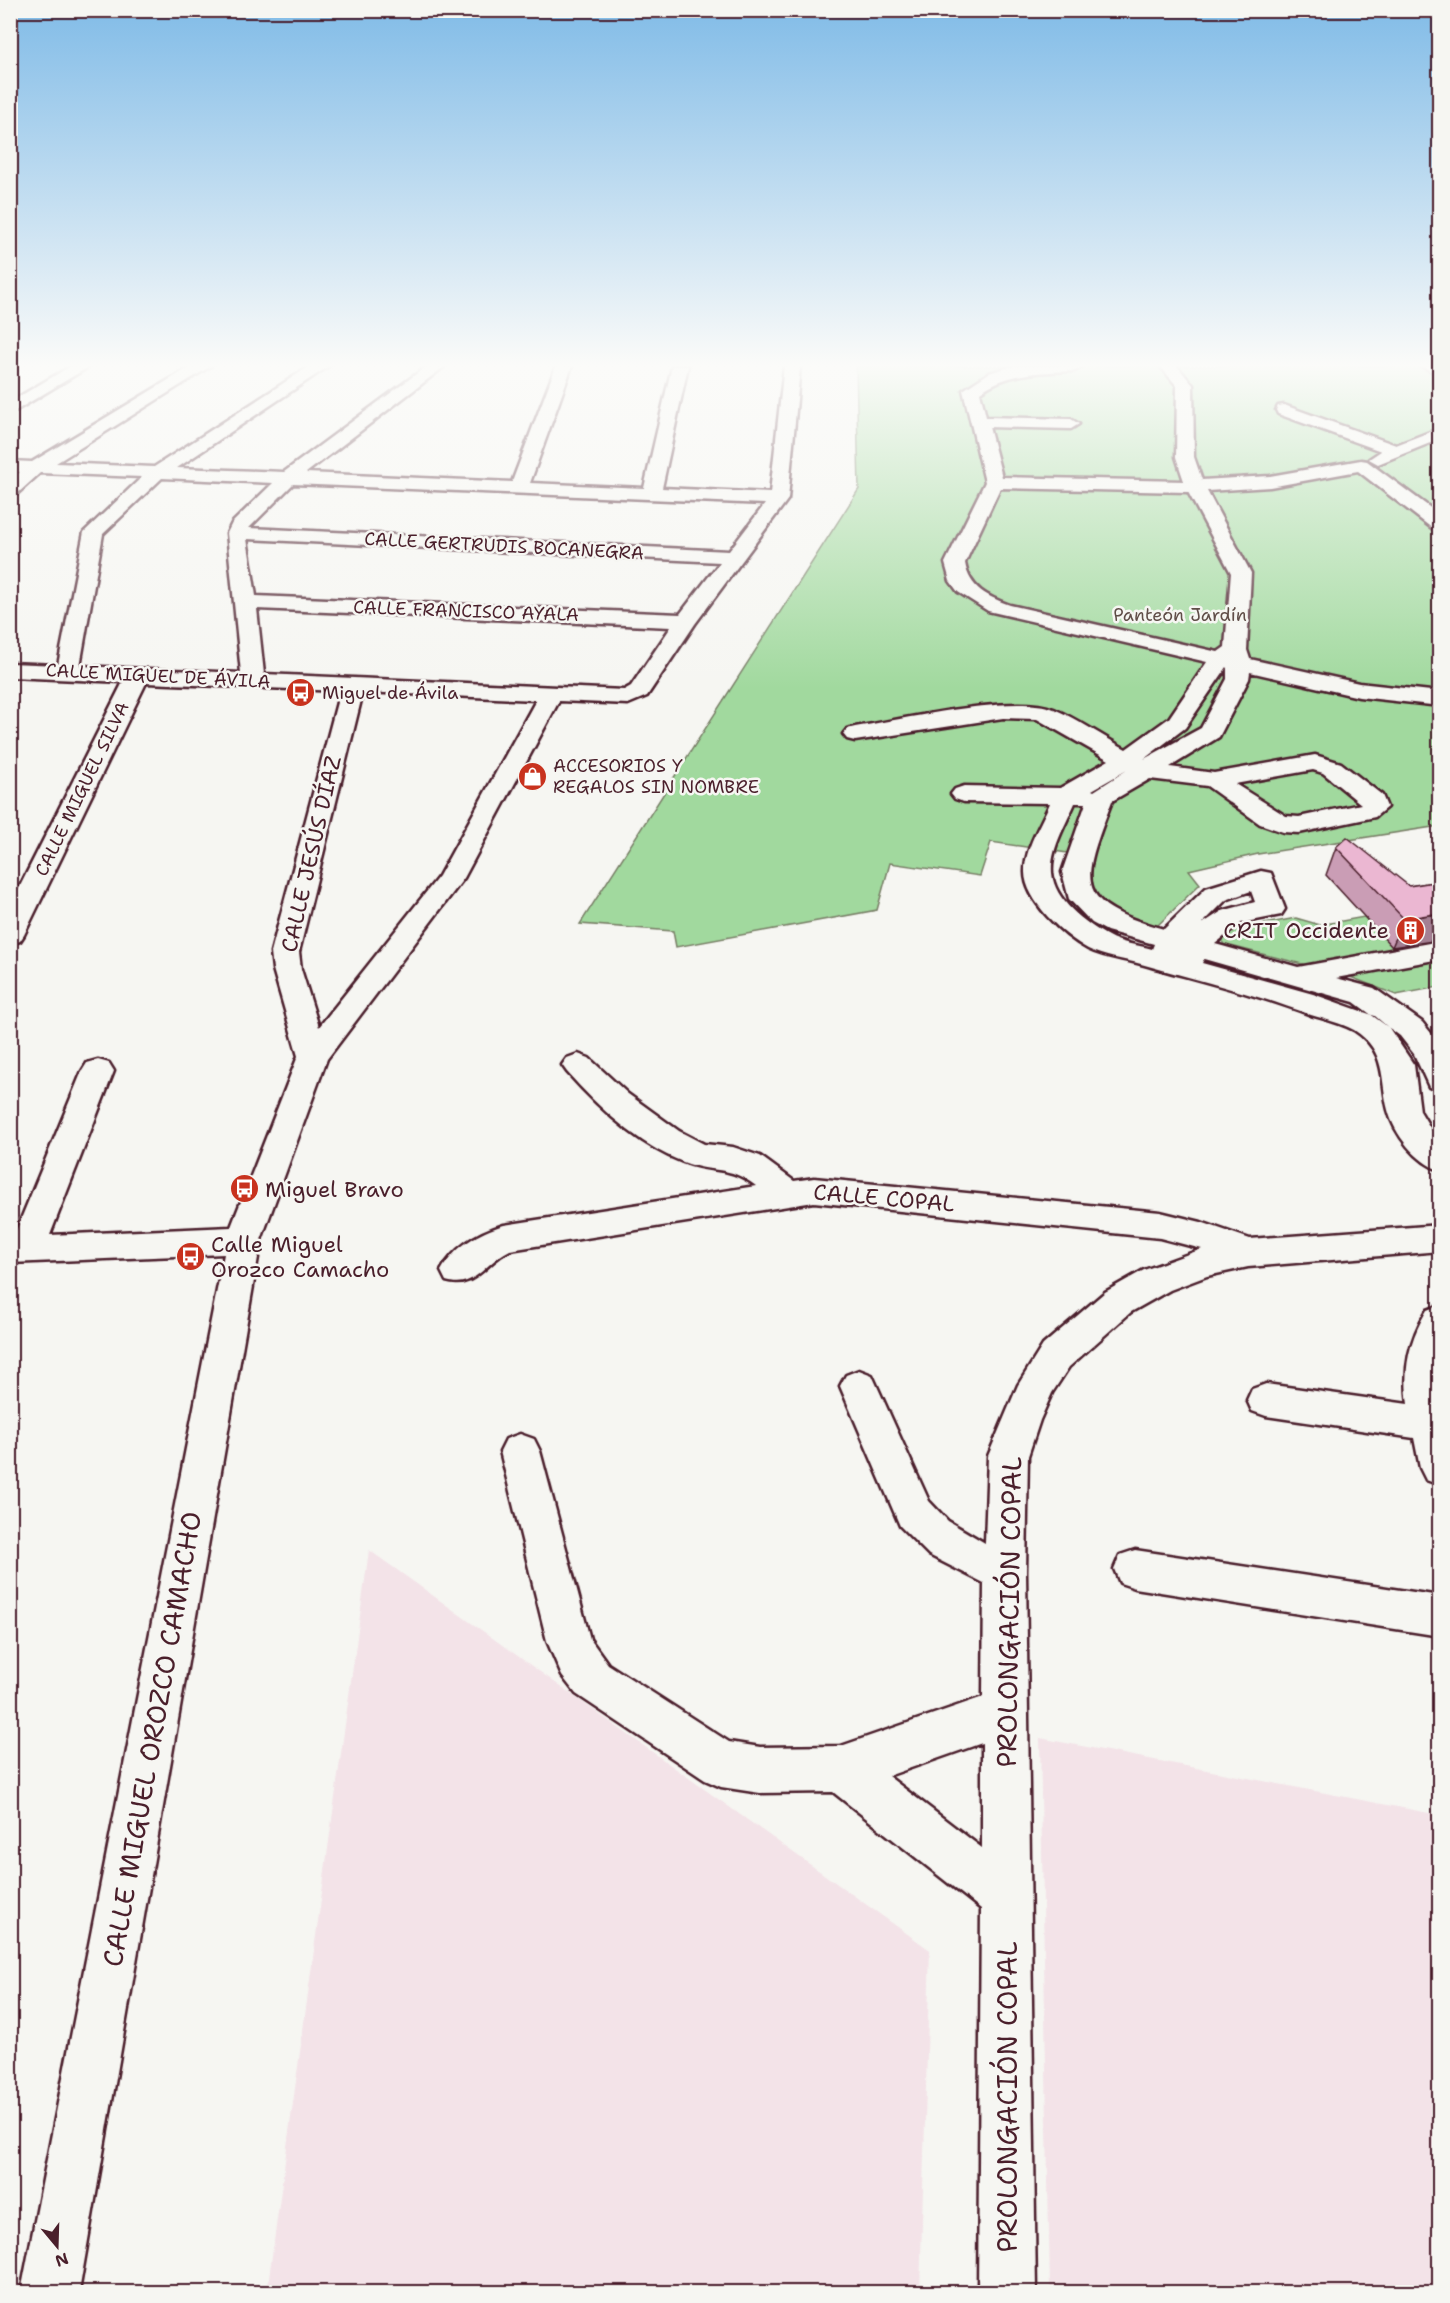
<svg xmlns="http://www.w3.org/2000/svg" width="1450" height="2303" font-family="'Shantell Sans',sans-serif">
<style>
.built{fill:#f3e3e8}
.green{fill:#a1d99e;stroke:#767c64;stroke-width:1.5}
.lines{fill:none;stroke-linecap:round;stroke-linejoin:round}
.minor-casing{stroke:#4a1f2b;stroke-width:5}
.minor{fill:#f6f6f2;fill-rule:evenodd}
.wall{fill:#ca9db5;stroke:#4a1f2b;stroke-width:1.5}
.shaded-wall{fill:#a48093;stroke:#4a1f2b;stroke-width:1.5}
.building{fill:#ebb7d2;stroke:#4a1f2b;stroke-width:1.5}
.labels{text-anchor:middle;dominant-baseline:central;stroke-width:5;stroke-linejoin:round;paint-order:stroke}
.far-street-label{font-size:18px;fill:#4a1f2b;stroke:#f6f6f2}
.far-park-label{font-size:18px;fill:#604e48;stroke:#f6f6f2}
.far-poi-label{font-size:18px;fill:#4a1f2b;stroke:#f6f6f2;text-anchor:start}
.street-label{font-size:22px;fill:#4a1f2b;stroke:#f6f6f2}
.poi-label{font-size:22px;fill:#4a1f2b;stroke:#f6f6f2;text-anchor:start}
.near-street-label{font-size:27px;fill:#4a1f2b;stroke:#f6f6f2}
</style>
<rect width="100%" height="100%" fill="#f6f6f2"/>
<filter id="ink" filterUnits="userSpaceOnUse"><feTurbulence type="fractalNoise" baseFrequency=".0167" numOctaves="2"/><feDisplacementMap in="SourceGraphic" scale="12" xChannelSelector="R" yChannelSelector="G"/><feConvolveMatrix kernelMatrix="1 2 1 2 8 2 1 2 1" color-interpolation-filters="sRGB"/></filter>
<g filter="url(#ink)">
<path class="built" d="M369,1550L930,1950L920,2292H267Z
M1040,1738L1439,1815V2292H1050Z"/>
<path class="green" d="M856,366H1439V826L1258,854L1189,870L1200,884L1156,927C1111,915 1091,906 1088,856L991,842L980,876L890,863L877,910L676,947L673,931L580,924L859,489Z
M1364,917L1389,943L1402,949L1306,965L1223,944L1222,932L1296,918L1320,925Z
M1439,958V987L1396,995L1343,974Z"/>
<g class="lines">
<defs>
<path id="minor" d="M71,366H90L10,414V402Z
M192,366H211L56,463L154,467L310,366H329L177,468L284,472L427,366H445L306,473L512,482L556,366H572L530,483L644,488L672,366H688L662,488L770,493L784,366H800L788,499L695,624L647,696L628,704L559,701L464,878L327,1059L261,1240L79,2292H21L224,1254L10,1263V1236H14L82,1071L87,1063L98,1060L109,1063L114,1071L50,1235L231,1227L298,1056L273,969L271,952L340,691L146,683L24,935L20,941L10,944V906L123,682L10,677V663L58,665L84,532L142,477L40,473L17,494L10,495V480L20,472L10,471V461L32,462ZM162,478L273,483L232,523L227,533L241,673L80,666L103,534ZM293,484L765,504L729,551L249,528ZM247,539L720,562L680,614L256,596ZM257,609L671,627L631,686L624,690L264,674ZM363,692L536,700L439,876L319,1027L301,969L299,952Z
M1013,366H1083L1075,371C1041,372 1008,372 980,392L986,417L1071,419L1079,424L1071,429L989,427L1002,477L1184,481L1176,457L1177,386L1160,366H1177L1193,385L1194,457L1202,480L1270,476L1361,460L1367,461L1440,515V531L1433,529L1358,471L1270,487L1207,491L1251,573L1247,650L1250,659L1359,683L1440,692V706L1359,697L1250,672L1249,679L1219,737L1170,767L1214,773L1315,755L1341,763L1382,795L1387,807L1375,817L1299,833L1283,832L1260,824L1207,786L1150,779L1112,801C1082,881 1070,903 1164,929L1206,888L1261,871L1271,873L1285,909L1281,915L1241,923L1215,944L1298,967L1440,941V959L1336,978L1374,988L1422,1022L1440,1044V1090L1429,1087L1414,1054L1400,1036L1354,1002L1204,959L1202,963L1313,994L1375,1016L1389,1028L1414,1065L1420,1111L1432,1131L1440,1138V1170C1417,1163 1394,1134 1388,1110C1380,1079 1387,1051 1354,1030C1341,1023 1324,1019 1311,1015C1256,994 1197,980 1141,964C1124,959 1104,957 1088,949C1064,936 1024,900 1025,871C1025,848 1041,824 1050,803L964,802L955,799L951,794L955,789L964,786L1060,788L1109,760L1037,719L1003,718L855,741L847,739L843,734L847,729L855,727C901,720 1014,693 1054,709C1079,720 1102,736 1126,749L1169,718L1207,662L988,611L958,592L950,581L945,563L985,482L963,390L989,373ZM1000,488L1188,492L1231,573L1225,647L1218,652L1010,605C988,597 969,588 965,563ZM1227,667V679L1201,728L1144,759L1185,728ZM1127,770L1094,791L1092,790ZM1313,770L1323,773L1361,804L1299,817L1286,816L1235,784ZM1075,803H1086L1062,872L1069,899L1092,923L1107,931L1154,944L1152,949C1138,945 1120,943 1108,936C1085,923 1054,900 1052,873C1050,850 1066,824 1075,803ZM1251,891L1255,902L1222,911L1202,924L1226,900Z
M1421,366H1440V375Z
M1284,405L1396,445L1440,428V439L1378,464L1369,459L1381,451L1278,414L1276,410L1278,406Z
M578,1054L589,1058L628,1094L679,1131L704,1144L733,1147L760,1156L794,1181L814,1178L1160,1212L1201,1222L1250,1239L1440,1225V1251L1248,1267L1207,1276L1170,1290L1131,1312L1069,1367L1052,1393L1040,1420L1028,1456L1026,1572L1036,2292H978L981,1909L833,1792L760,1793L721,1787L705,1780L576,1694L562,1676L547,1641L500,1451L506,1439L520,1434L534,1439L540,1451L590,1639L608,1664L729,1742L760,1747L841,1746L983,1697L984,1583L929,1555L900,1526L840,1386L846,1375L859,1370L872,1375L929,1501L948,1521L985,1543L988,1456L1018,1385L1043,1345L1105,1292L1144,1270L1202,1249L1160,1238L814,1202L510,1250C485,1262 475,1290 446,1281L441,1271C455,1246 478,1233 504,1225L756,1186C728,1164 713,1174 683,1162C639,1145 598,1107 567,1072L562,1065L567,1058ZM982,1743V1848L888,1776Z
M1440,1305V1485L1426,1480L1420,1468L1414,1438L1266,1416L1252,1411L1247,1400L1252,1389L1266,1384L1408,1404C1403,1368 1409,1341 1427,1310Z
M1135,1550L1440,1596V1636L1135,1588L1120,1583L1114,1569L1120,1555Z"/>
</defs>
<use href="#minor" class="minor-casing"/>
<use href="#minor" class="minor"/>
</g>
<path class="wall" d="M1336,847L1409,886L1440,881V940L1392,947L1326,875Z"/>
<path class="shaded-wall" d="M1440,913V940L1392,947L1404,919Z"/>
<path class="building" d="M1347,837L1409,886L1440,881V913L1404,919L1336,847Z"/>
</g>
<linearGradient id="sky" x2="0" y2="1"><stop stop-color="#80bbe7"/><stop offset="0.53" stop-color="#fbfbf9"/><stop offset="1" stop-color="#fbfbf9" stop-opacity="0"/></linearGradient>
<rect width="1450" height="689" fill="url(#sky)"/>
<defs>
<symbol id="bus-disc" viewBox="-11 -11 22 22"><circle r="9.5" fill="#c8321e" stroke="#f6f6f2"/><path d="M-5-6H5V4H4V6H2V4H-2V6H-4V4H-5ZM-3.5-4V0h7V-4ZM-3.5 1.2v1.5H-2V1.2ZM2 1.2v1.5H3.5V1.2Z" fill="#fff"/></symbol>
<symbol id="shop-disc" viewBox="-11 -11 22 22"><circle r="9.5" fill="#c8321e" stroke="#f6f6f2"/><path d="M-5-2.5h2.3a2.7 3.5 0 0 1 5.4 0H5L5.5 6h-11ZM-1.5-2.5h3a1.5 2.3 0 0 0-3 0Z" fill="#fff"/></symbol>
<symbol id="building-disc" viewBox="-11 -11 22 22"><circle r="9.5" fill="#c8321e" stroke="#f6f6f2"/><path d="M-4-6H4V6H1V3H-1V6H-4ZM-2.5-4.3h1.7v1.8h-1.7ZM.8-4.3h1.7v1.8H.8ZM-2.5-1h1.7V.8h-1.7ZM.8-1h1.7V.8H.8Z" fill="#fff"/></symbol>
</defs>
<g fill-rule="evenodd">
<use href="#bus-disc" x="284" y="676" width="33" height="33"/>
<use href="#shop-disc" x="516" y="760" width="33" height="33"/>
<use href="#building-disc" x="1394" y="914" width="33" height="33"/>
<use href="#bus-disc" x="228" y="1172" width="33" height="33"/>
<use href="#bus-disc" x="174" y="1240" width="33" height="33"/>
</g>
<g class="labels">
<g class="far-street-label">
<text transform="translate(504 546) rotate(3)">CALLE GERTRUDIS BOCANEGRA</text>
<text transform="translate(466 611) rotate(2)">CALLE FRANCISCO AYALA</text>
<text transform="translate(158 676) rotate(3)">CALLE MIGUEL DE ÁVILA</text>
<text transform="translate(82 789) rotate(-64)">CALLE MIGUEL SILVA</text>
</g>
<g class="far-park-label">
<text x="1180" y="615">Panteón Jardín</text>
</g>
<g class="far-poi-label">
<text x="322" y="693">Miguel de Ávila</text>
<text x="553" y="766">ACCESORIOS Y<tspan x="553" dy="21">REGALOS SIN NOMBRE</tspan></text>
</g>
<g class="street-label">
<text transform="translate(311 854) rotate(-77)">CALLE JESÚS DÍAZ</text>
<text transform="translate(884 1198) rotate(5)">CALLE COPAL</text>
</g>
<g class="poi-label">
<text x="1389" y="930" text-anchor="end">CRIT Occidente</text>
<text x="265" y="1189">Miguel Bravo</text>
<text x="211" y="1244">Calle Miguel<tspan x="211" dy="25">Orozco Camacho</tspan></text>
</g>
<g class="near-street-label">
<text transform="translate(1009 1612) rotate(-89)">PROLONGACIÓN COPAL</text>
<text transform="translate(152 1739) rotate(-80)">CALLE MIGUEL OROZCO CAMACHO</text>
<text transform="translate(1007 2097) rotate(-90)">PROLONGACIÓN COPAL</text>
</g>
</g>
<rect width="1450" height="2303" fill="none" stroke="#f6f6f2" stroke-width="36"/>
<rect x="18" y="18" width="1414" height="2267" fill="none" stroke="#4a1f2b" stroke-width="2" filter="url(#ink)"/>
<g transform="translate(57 2246) rotate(161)" stroke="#f6f6f2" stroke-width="4.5" paint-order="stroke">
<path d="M0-4.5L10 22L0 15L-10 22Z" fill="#4a1f2b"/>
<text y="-9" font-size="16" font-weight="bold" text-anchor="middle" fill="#4a1f2b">N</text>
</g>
</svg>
